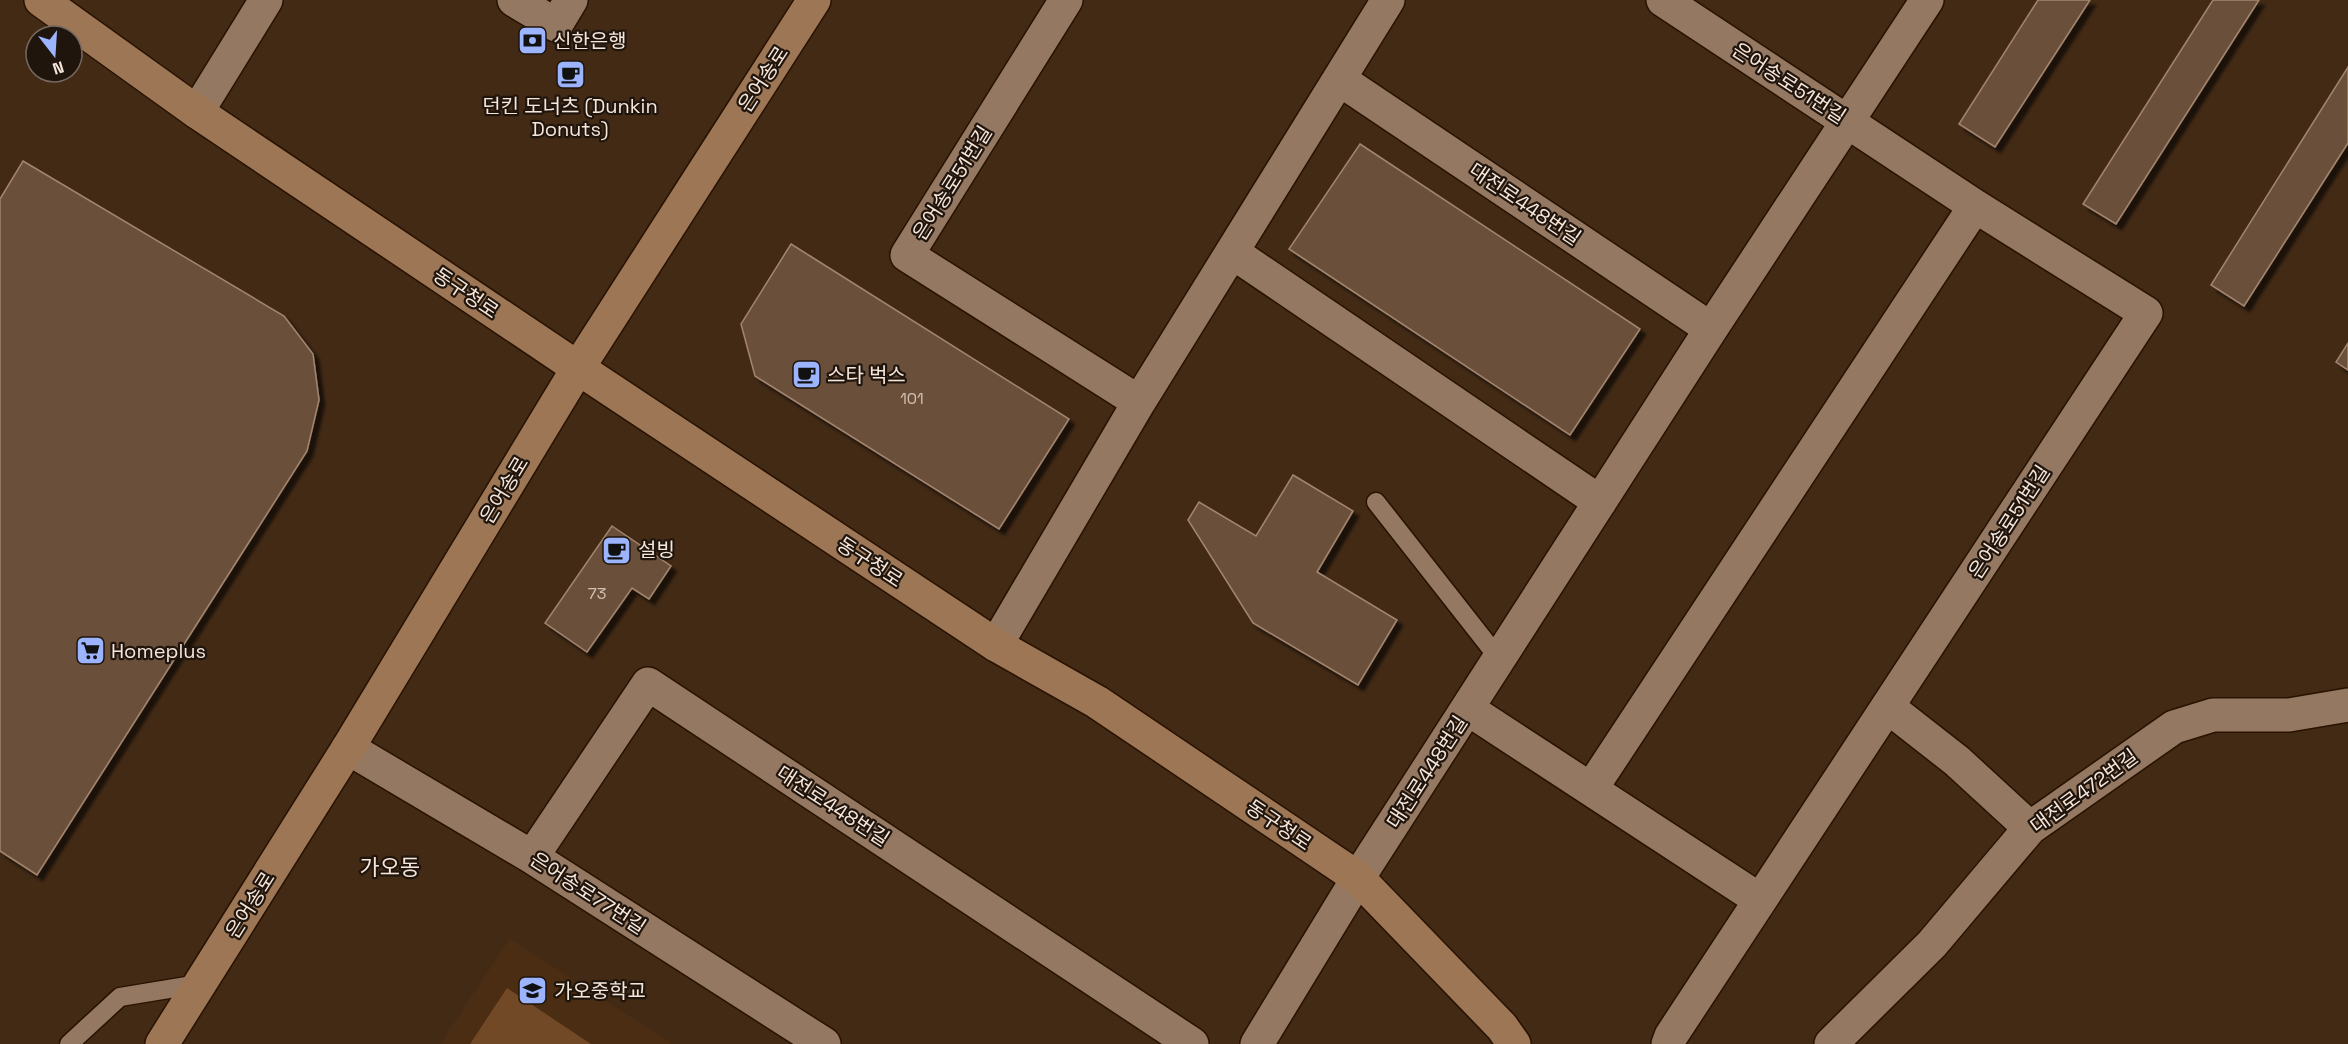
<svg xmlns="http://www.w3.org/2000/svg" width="2348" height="1044" font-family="'Space Grotesk','Noto Sans KR',sans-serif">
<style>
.built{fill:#4b2d13}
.green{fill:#714926}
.building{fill:#6b503b;stroke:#a3856f;stroke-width:1.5;filter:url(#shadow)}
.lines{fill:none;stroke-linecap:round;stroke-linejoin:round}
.lane-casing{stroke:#281200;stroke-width:21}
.street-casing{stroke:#281200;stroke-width:36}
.secondary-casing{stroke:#281200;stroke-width:36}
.lane{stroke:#947861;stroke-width:18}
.street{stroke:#947861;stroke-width:33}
.secondary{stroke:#9c7655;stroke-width:33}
.labels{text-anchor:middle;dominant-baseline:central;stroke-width:4.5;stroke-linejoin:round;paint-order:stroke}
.number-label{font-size:16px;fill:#d3c0b2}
.poi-label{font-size:20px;fill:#f6e6da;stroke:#20150d;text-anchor:start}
.street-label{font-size:20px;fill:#f6e6da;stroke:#20150d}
.quarter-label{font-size:22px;fill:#f6e6da;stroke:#20150d}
</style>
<defs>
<filter id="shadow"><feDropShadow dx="5.5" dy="5.5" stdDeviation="1.5" flood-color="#0009"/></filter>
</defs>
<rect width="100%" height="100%" fill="#422a15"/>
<path class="built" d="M510,938L672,1044H440Z"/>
<path class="green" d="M507,988L591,1044H470Z"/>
<path class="building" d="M2038,0H2090L1995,147L1959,124Z
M2213,0H2259L2116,224L2083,204Z
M2348,67V143L2244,306L2211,285Z
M1360,144L1640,329L1570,435L1289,249Z
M23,161L284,316L313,354L319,400L307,451L37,875L0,851V199Z
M791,244L1069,419L999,529L755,376L741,324Z
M2348,343V370L2336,362Z
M1293,475L1353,511L1317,572L1397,620L1358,685L1253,623L1188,520L1199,502L1256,536Z
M612,526L671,566L649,599L632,588L587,652L545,623Z"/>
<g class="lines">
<defs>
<path id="lane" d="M1376,502L1500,660
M69,1044L120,997L199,984"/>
<path id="street" d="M514,0L556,25L571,0
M1066,0L907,255L1139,402
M1663,0L1975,206L2146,313L1671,1036L1668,1044
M1339,79L1711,329
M197,112L266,0
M1232,252L1600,502
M996,645L1139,402L1388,0
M1888,707L1957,761L2030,828
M1468,709L1760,900
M348,748L532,857L824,1044
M1591,789L1975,206
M532,857L648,684L1192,1044
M1257,1044L1358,878L1711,329L1927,0
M1831,1044L1932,944L2030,828L2174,727L2213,715H2289L2348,705"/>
<path id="secondary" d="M41,0L197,112L578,368L996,645L1097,702L1358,878L1502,1027L1514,1044
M162,1044L348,748L578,368L814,0"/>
</defs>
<use href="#lane" class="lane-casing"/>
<use href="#street" class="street-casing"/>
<use href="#secondary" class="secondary-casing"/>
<use href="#lane" class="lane"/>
<use href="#street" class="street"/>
<use href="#secondary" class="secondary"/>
</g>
<defs>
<symbol id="bank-square" viewBox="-11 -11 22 22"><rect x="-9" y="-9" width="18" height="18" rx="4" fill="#9cb4fd" stroke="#20150d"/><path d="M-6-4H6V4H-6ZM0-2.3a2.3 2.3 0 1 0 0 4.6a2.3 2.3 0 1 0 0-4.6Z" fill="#111"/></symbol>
<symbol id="cafe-square" viewBox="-11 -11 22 22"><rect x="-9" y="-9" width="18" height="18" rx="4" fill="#9cb4fd" stroke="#20150d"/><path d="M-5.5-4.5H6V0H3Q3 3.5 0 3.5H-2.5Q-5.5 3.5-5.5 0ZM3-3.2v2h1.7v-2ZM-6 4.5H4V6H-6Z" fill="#111"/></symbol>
<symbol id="supermarket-square" viewBox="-11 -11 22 22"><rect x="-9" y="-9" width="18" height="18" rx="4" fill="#9cb4fd" stroke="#20150d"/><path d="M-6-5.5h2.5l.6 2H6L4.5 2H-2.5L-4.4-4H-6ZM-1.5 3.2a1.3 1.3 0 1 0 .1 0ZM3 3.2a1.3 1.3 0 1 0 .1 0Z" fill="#111"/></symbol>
<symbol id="school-square" viewBox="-11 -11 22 22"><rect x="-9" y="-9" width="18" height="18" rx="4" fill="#9cb4fd" stroke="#20150d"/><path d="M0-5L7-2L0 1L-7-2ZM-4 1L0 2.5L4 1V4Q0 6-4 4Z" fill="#111"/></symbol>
</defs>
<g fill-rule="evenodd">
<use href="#bank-square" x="516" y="24" width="33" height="33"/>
<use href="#cafe-square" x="554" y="58" width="33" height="33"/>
<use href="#cafe-square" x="790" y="358" width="33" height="33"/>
<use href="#cafe-square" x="600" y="534" width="33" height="33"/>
<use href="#supermarket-square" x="74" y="634" width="33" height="33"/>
<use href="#school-square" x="516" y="974" width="33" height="33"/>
</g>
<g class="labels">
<g class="number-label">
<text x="912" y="398">101</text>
<text x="597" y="593">73</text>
</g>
<g class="poi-label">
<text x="553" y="41">신한은행</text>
<text x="570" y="106" text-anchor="middle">던킨 도너츠 (Dunkin<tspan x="570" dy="23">Donuts)</tspan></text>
<text x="827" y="375">스타 벅스</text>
<text x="638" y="550">설빙</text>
<text x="111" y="651">Homeplus</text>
<text x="554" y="991">가오중학교</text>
</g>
<g class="street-label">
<text transform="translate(763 79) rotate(-57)">은어송로</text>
<text transform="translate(1789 83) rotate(33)">은어송로51번길</text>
<text transform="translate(952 183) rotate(-58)">은어송로51번길</text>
<text transform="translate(1525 204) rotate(34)">대전로448번길</text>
<text transform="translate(466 293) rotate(34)">동구청로</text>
<text transform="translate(504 490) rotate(-59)">은어송로</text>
<text transform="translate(2009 522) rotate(-57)">은어송로51번길</text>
<text transform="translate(870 562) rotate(33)">동구청로</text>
<text transform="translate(1427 772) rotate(-57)">대전로448번길</text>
<text transform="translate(2084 791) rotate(-36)">대전로472번길</text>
<text transform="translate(833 806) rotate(33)">대전로448번길</text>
<text transform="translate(1279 825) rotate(34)">동구청로</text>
<text transform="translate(588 893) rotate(33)">은어송로77번길</text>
<text transform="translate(250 905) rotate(-58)">은어송로</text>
</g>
<g class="quarter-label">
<text x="390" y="867">가오동</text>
</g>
</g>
<g transform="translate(54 54) rotate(163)"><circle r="28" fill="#20150d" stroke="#76695f" stroke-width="1.5"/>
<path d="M0-4.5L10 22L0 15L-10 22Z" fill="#9cb4fd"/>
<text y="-9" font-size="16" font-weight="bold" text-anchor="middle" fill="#f6e6da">N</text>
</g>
</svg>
